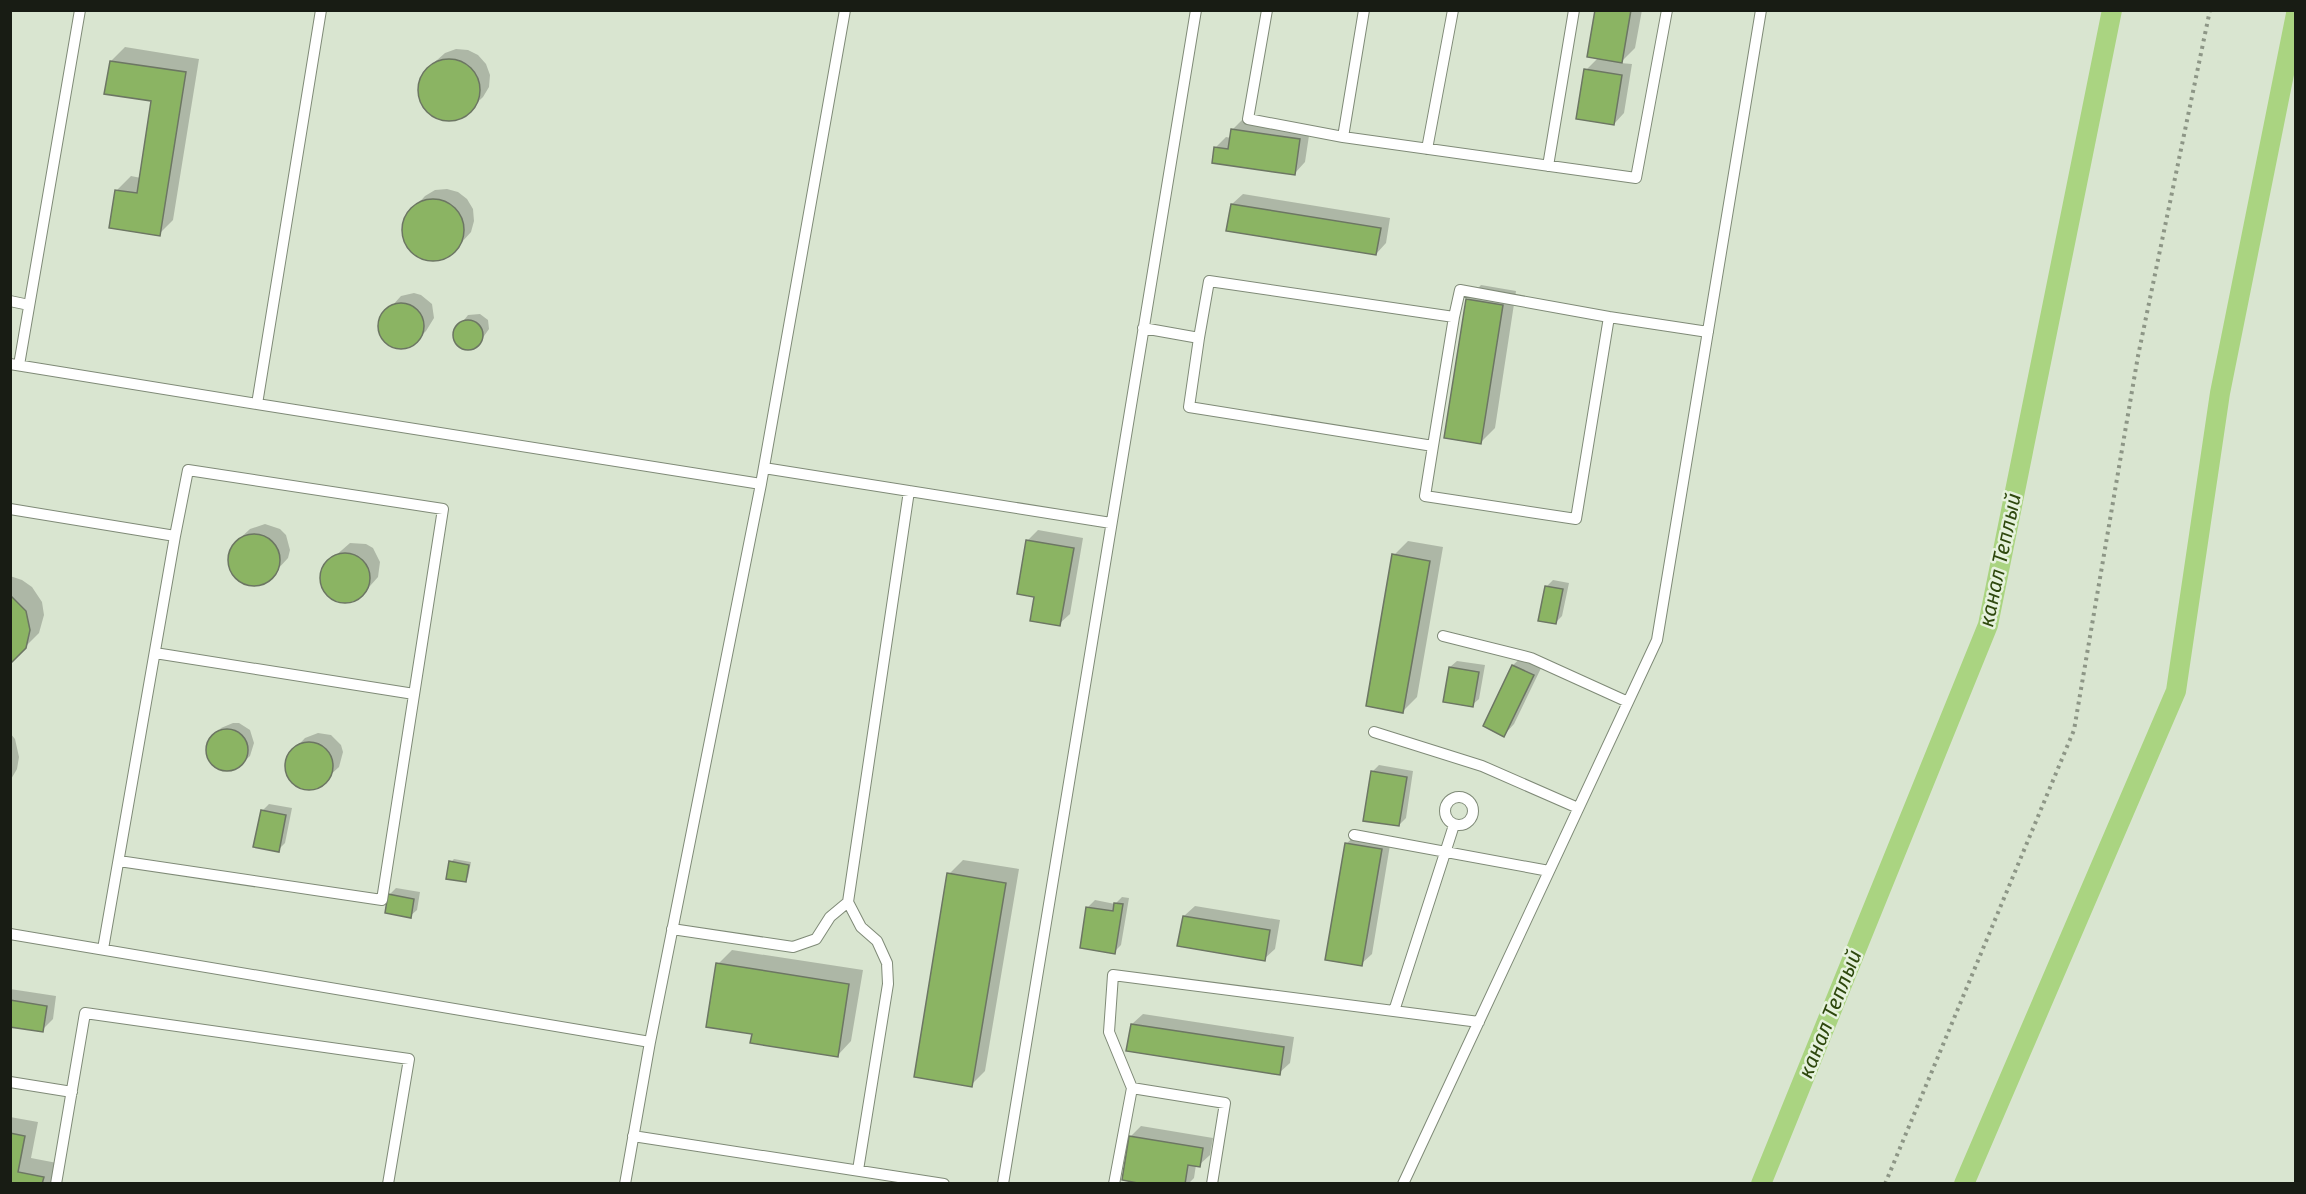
<svg xmlns="http://www.w3.org/2000/svg" width="2306" height="1194" font-family="'Fira Sans',sans-serif">
<style>
.shadow{fill:#0003}
.lines{fill:none;stroke-linecap:round;stroke-linejoin:round}
.canal{stroke:#aad481;stroke-width:20}
.building{fill:#8bb463;stroke:#6c7663;stroke-width:1.5}
.lane-casing{stroke:#7f8a77;stroke-width:12}
.path{stroke:#8d9686;stroke-width:4;stroke-dasharray:3 4.5;stroke-linecap:butt}
.lane{stroke:#fff;stroke-width:10}
.labels{text-anchor:middle;dominant-baseline:central;stroke-width:5;stroke-linejoin:round;paint-order:stroke}
.water-label{font-size:21px;font-style:italic;fill:#2e480d;stroke:#e6f2dd}
</style>
<rect width="100%" height="100%" fill="#d9e5d0"/>
<path class="shadow" d="M1597,10H1642L1635,48L1620,63L1632,64L1624,113L1614,124L1586,70L1598,58Z
M125,47L199,59L173,220L159,234L117,190L131,176L141,178L153,100L111,61Z
M456,49L468,50L478,55L486,64L490,75L489,87L483,97L463,116L452,120L441,119L430,114L422,105L419,94L420,82L425,72L436,61L445,53Z
M1243,119L1310,129L1305,162L1295,173L1215,148L1226,137L1231,138L1232,130Z
M447,189L458,192L467,199L473,209L474,221L471,232L452,253L442,258L431,260L420,257L410,250L405,239L403,228L406,217L425,196L435,190Z
M1243,194L1390,218L1386,243L1376,254L1232,204Z
M1481,285L1516,291L1495,428L1481,442L1467,300Z
M414,293L421,295L432,304L434,318L426,331L415,342L402,347L388,343L383,338L380,325L381,318L401,296Z
M480,314L488,320L489,329L477,346L473,348H463L456,342L454,333L468,315Z
M265,524L280,529L286,535L290,550L288,558L266,582L250,585L236,577L229,562L233,547L238,540L250,529Z
M1038,530L1083,538L1070,614L1059,624L1036,596L1028,540Z
M1408,541L1443,547L1417,697L1403,711L1394,555Z
M350,543L366,544L373,548L380,562L378,577L362,595L348,602L340,601L327,593L322,579L326,564Z
M10,576L22,580L32,587L42,602L44,615L39,633L10,662Z
M1553,580L1569,583L1562,616L1556,622L1546,587Z
M1524,655L1543,664L1514,724L1504,735L1485,725L1513,665Z
M1457,661L1485,665L1479,699L1472,705L1450,667Z
M233,723H239L250,730L254,743L250,756L242,763L230,770L217,768L208,758L207,746L221,728Z
M10,733L15,739L19,757L17,769L10,781Z
M318,733L331,735L341,745L343,752L339,767L316,788L300,787L289,777L287,770L290,754L305,738Z
M1379,765L1413,771L1406,818L1399,825L1372,772Z
M269,804L292,808L285,843L278,850L262,811Z
M1357,834L1391,839L1372,954L1361,964L1346,844Z
M454,859L471,862L468,877L465,880L451,862Z
M963,860L1019,869L985,1071L971,1085L949,874Z
M396,888L420,892L417,910L410,916L389,895Z
M1122,897L1129,898L1121,945L1114,952L1081,947L1088,907L1095,900L1115,904Z
M1195,906L1280,920L1275,949L1264,959L1184,916Z
M732,950L863,970L851,1041L837,1056L754,1033L718,964Z
M10,989L56,996L53,1019L42,1030L10,1025Z
M1143,1014L1294,1037L1290,1063L1279,1073L1132,1024Z
M10,1117L38,1122L31,1158L57,1163L53,1184H10Z
M1141,1126L1213,1138L1210,1155L1199,1165H1196L1194,1178L1188,1184H1152L1130,1137Z"/>
<g class="lines">
<path class="canal" d="M1761,1184L1988,625L2112,10
M1964,1184L2176,691L2220,393L2296,14"/>
</g>
<path class="building" d="M1595,10H1631L1622,63L1587,57Z
M418 90a31 31 0 1 1 62 0a31 31 0 1 1-62 0Z
M110,61L186,72L160,236L109,228L115,190L137,193L151,101L104,94Z
M1584,69L1622,75L1614,125L1576,119Z
M1231,129L1300,139L1295,175L1212,163L1214,147L1228,149Z
M402 230a31 31 0 1 1 62 0a31 31 0 1 1-62 0Z
M1231,204L1381,228L1376,255L1226,231Z
M1466,299L1503,305L1481,444L1444,438Z
M378 326a23 23 0 1 1 46 0a23 23 0 1 1-46 0Z
M453 335a15 15 0 1 1 30 0a15 15 0 1 1-30 0Z
M228 560a26 26 0 1 1 52 0a26 26 0 1 1-52 0Z
M1026,540L1074,548L1060,626L1030,621L1034,597L1017,594Z
M320 578a25 25 0 1 1 50 0a25 25 0 1 1-50 0Z
M1392,554L1430,561L1403,713L1366,706Z
M1545,586L1563,589L1556,624L1538,621Z
M10,595L26,611L30,630L26,648L10,664Z
M1512,665L1534,675L1504,737L1483,726Z
M1449,667L1479,672L1473,707L1443,702Z
M206 750a21 21 0 1 1 42 0a21 21 0 1 1-42 0Z
M285 766a24 24 0 1 1 48 0a24 24 0 1 1-48 0Z
M1371,771L1407,777L1399,826L1363,821Z
M261,810L286,815L279,852L253,847Z
M1345,843L1382,849L1362,966L1325,960Z
M449,861L469,865L466,882L446,879Z
M947,873L1006,883L972,1087L914,1077Z
M388,894L414,899L411,918L385,913Z
M1114,903L1123,904L1115,954L1080,948L1086,907L1113,911Z
M1183,916L1270,930L1265,961L1177,946Z
M716,963L849,984L838,1057L750,1043L752,1034L706,1027Z
M10,1000L47,1006L43,1032L10,1027Z
M1131,1024L1284,1047L1280,1075L1126,1051Z
M10,1133L25,1136L18,1172L44,1177L42,1184H10Z
M1129,1136L1203,1148L1200,1167L1188,1165L1185,1184H1143L1122,1180Z"/>
<g class="lines">
<defs>
<path id="lane" d="M321,10L257,404L761,484L845,10
M1267,10L1248,119L1343,137L1364,10
M1343,137L1636,178L1667,10
M1427,149L1453,10
M1548,166L1574,10
M10,301L29,305
M1609,317L1708,332
M1143,328L1199,338L1209,281L1454,317L1433,446L1189,407L1199,338
M10,364L257,404
M19,365L80,10
M1433,446L1425,496L1576,519L1609,317L1460,290L1454,317
M764,468L1111,523
M10,509L175,536L103,949
M1443,636L1531,658L1628,702
M155,653L414,694
M1374,732L1482,766L1578,808
M1445 811a14 14 0 1 1 28 0a14 14 0 1 1-28 0Z
M1354,835L1549,871
M119,861L382,900L443,509L188,470L175,536
M672,929L793,947L816,939L830,917L848,902
M10,934L650,1042L761,484
M1394,1011L1454,825
M10,1082L72,1092
M1132,1088L1225,1103L1212,1184
M633,1136L944,1184
M858,1170L888,984L887,963L877,941L861,927L848,902L909,491
M56,1184L85,1013L409,1059L388,1184
M625,1184L650,1042
M1003,1184L1196,10
M1114,1184L1132,1088L1109,1032L1113,975L1479,1022
M1403,1184L1657,640L1761,10"/>
</defs>
<use href="#lane" class="lane-casing"/>
<path class="path" d="M1885,1184L2074,730L2138,356L2210,10"/>
<use href="#lane" class="lane"/>
</g>
<g class="labels">
<g class="water-label">
<text transform="translate(2000 560) rotate(-78)">канал Теплый</text>
<text transform="translate(1830 1014) rotate(-68)">канал Теплый</text>
</g>
</g>
<rect width="2306" height="1194" fill="none" stroke="#181c14" stroke-width="24"/>
</svg>
